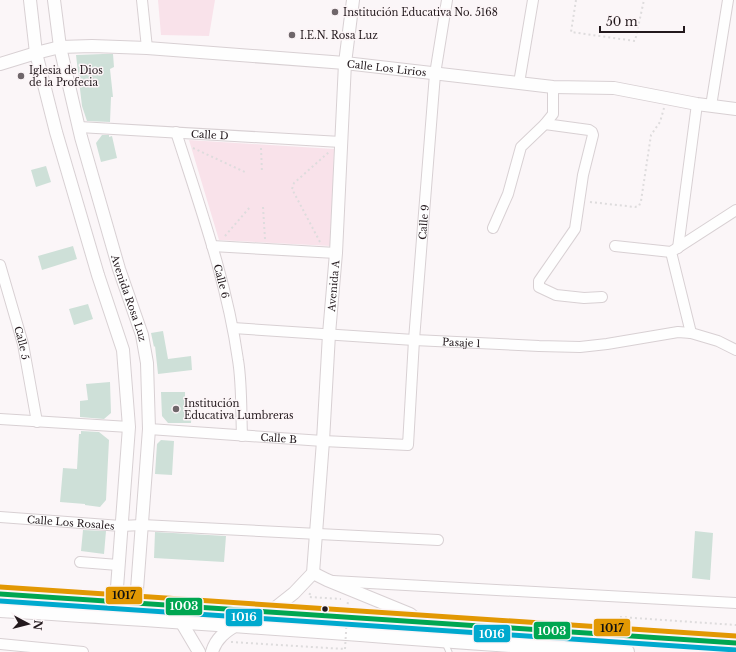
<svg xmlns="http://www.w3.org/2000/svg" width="736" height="652" font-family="'Libre Baskerville',serif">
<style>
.green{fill:#f9e2ea}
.building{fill:#cee0d8}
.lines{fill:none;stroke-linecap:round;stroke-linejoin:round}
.service-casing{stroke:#d8d0d3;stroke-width:7}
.minor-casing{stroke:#d8d0d3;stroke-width:12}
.tertiary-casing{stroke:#d8d0d3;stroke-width:14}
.trunk-casing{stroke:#d8d0d3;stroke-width:18}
.path{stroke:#dedcdd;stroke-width:2;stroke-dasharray:2 3;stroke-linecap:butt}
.service{stroke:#fefefe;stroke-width:5}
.minor{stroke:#fefefe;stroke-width:10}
.tertiary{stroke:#fefefe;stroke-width:12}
.trunk{stroke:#fefefe;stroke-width:16}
.path-bridge{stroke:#dedcdd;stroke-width:2;stroke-dasharray:2 3;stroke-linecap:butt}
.bus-1-casing{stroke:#fcf5f7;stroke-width:8}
.bus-2-casing{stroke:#fcf5f7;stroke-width:8}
.bus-3-casing{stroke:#fcf5f7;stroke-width:8}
.bus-1{stroke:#00a651;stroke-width:5}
.bus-2{stroke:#00a9ce;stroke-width:5}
.bus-3{stroke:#e29803;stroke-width:5}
.poi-dot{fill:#6f666a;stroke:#fcf5f7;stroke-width:1.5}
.bus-dot{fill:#23191d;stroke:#fcf5f7;stroke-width:1.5}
.labels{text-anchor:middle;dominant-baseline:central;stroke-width:3;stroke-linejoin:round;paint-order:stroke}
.poi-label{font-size:10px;fill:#23191d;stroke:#fcf5f7;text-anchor:start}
.street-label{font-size:10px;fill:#23191d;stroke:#fcf5f7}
.line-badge{stroke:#fcf5f7;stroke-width:1.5}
.badge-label{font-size:11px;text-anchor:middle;font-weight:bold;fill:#fff}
.pale-badge-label{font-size:11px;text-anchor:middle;font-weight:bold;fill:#111}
</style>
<rect width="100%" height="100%" fill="#fbf6f8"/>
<path class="green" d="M158,0H215L209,36L161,35Z
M189,140L334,149L331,246L219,240Z"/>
<path class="building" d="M103,54H113L114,67L110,69L113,97H111L110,122L87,121L82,106L76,55Z
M102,135H109V137L112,136L117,158L101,162L96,143Z
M46,166L51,182L36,187L31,170Z
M73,246L77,259L42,270L38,256Z
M88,304L93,319L74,325L69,309Z
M163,331L168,359L191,356L192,370L158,374L155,346L154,347L151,333Z
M110,382L111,413L104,419L80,417V401L88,400L86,384Z
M161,392H185V402H192L191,423H168L162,416Z
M81,431L99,432L109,440L106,500L100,507L85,505V504L60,502L63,468L77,469L79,434H81Z
M161,440L174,441L172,475L155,474L157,444Z
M83,530L106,531L104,554L81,551Z
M695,531L713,533L710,580L692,578Z
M155,532L226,536L224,562L154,558Z"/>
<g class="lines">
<defs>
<path id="service" d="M445,643L449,652"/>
<g id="minor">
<path d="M142,0L147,48"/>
<path d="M519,83L533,0"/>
<path d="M711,106L728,0"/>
<path d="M545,124L589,130L592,132L593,135L583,175L575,229L539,281V287L556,295L584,298L602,297"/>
<path id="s1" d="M79,127L341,142"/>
<path id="s2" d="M176,132C200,207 227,282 238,360C242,384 241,412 242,436"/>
<path d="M493,228L508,194L521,147L545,124L553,114V87"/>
<path d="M212,246L336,253"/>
<path d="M615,246L671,252"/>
<path d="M678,248L697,104"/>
<path id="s3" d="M0,265L23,344L37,422"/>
<path id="s4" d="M233,328L414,340L539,346L580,347L607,344L678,332L691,333L718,341L736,350"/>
<path d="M691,333L671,252L736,210"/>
<path d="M0,419L129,427"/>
<path id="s5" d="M149,429L323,441L408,445L414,340L435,74L447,0"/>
<path id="s6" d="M0,517L121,526L142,525L438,540"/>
<path d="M80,562L118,565"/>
<path d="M333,581L736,603"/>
<path d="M0,644L83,652"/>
</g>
<g id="tertiary">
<path d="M30,0L36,53L56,132L98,275L123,350L129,427L116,601"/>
<path id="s7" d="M54,0L60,47L81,137L119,269L142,335L147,363L149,429L136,603"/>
<path id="s8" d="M0,64L36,53L60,47L92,46L147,48L345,63L553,87L614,88L697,104L736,109"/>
<path d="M313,573L327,580L410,614L420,622"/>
<path id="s9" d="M270,612L294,593L313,573L323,441L329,334L336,253L345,63L353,0"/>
<path d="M180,620L199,652"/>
<path d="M212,652C216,638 226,631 238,624"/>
</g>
<path id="trunk" d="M0,594L736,643
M0,609C209,621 418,638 626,652"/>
</defs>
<use href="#service" class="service-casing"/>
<use href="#minor" class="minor-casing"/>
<use href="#tertiary" class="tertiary-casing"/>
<use href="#trunk" class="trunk-casing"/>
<path class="path" d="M576,0L571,32L635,41L644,0
M193,148L247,173
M261,148L262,173
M590,202L635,207L639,206L641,201L651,135L660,122L664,108
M263,207L265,239
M225,236L250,207
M320,242L292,189L294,183L329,152
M310,593L309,597L341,599
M620,617L736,625
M231,642L345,649"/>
<use href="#service" class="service"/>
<use href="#minor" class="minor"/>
<use href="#tertiary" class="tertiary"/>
<use href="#trunk" class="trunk"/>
<path class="path-bridge" d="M345,649L348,599"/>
<defs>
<path id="bus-1" d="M0,594L736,643"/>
<path id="bus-2" d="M0,601L736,650"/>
<path id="bus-3" d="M0,587L736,636"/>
</defs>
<use href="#bus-1" class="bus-1-casing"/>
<use href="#bus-2" class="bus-2-casing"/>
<use href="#bus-3" class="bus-3-casing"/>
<use href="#bus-1" class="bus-1"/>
<use href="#bus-2" class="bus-2"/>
<use href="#bus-3" class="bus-3"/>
</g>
<g class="poi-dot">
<circle cx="335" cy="12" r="4"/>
<circle cx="292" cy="35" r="4"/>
<circle cx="21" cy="76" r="4"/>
<circle cx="176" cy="409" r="4"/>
</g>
<circle class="bus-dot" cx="325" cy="609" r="3.5"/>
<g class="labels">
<g class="poi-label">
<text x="343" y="12">Institución Educativa No. 5168</text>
<text x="300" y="35">I.E.N. Rosa Luz</text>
<text x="29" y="70">Iglesia de Dios<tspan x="29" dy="12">de la Profecia</tspan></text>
<text x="184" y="403">Institución<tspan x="184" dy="12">Educativa Lumbreras</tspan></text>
</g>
<g class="street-label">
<text stroke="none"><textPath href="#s8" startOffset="390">Calle Los Lirios</textPath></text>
<text stroke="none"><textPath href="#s1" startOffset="131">Calle D</textPath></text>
<text stroke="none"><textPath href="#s5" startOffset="483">Calle 9</textPath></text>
<text stroke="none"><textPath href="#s2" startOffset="156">Calle 6</textPath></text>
<text stroke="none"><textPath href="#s9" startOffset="346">Avenida A</textPath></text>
<text stroke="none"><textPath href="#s7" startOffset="308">Avenida Rosa Luz</textPath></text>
<text stroke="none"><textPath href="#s4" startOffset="229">Pasaje 1</textPath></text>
<text stroke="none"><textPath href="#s3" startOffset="81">Calle 5</textPath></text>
<text stroke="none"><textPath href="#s5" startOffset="130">Calle B</textPath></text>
<text stroke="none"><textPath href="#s6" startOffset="71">Calle Los Rosales</textPath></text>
</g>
</g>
<g class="line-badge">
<rect x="105" y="586" width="38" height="19" rx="4" fill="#e29803"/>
<rect x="165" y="597" width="38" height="19" rx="4" fill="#00a651"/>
<rect x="225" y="608" width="38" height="19" rx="4" fill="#00a9ce"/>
<rect x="593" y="618" width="38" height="19" rx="4" fill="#e29803"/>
<rect x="533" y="621" width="38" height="19" rx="4" fill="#00a651"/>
<rect x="473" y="624" width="38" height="19" rx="4" fill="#00a9ce"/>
</g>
<g class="badge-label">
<text x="184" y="610">1003</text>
<text x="244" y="621">1016</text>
<text x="552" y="635">1003</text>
<text x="492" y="638">1016</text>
</g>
<g class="pale-badge-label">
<text x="124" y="599">1017</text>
<text x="612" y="632">1017</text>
</g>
<g transform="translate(28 624) rotate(97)" stroke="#fcf5f7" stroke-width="3" paint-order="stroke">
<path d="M0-3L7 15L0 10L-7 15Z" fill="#23191d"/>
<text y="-6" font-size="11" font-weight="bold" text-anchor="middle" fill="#23191d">N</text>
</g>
<path d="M600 26v6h84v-6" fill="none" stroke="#23191d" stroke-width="2"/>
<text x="606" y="26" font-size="12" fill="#23191d" stroke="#fcf5f7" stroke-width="3" paint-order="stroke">50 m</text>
</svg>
